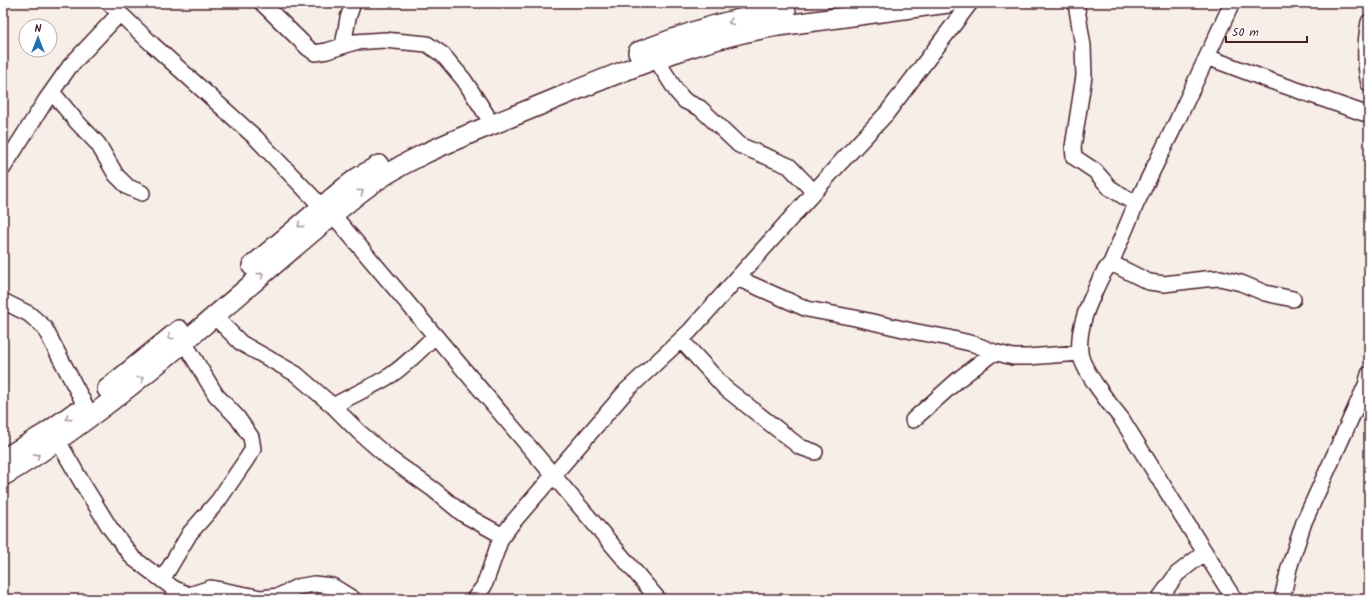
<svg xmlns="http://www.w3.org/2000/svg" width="1372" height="602" font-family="Kalam,sans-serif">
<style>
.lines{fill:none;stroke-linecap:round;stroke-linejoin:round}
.minor-casing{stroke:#4a1f2b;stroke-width:18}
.major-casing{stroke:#4a1f2b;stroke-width:22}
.minor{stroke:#fff;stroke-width:15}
.major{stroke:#fff;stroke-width:19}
.oneway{stroke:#ae9aa0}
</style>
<rect width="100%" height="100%" fill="#f7eee8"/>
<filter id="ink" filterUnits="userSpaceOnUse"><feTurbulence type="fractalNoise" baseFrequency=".025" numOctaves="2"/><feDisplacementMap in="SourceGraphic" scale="8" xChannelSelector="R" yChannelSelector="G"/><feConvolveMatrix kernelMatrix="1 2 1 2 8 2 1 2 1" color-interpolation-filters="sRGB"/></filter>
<g filter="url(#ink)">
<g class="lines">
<defs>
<path id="minor" d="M109,3L153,45L256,138L321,206
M262,3L308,48L315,53L327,51L355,42L384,40L427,44L443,55L464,80L486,114
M1076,3L1083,46L1084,76L1073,147L1074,157L1095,171L1110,188L1136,204
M1232,3L1177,121L1136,204L1111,263C1102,272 1098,284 1093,295C1085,312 1078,333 1080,352C1081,368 1110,405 1121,418L1234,599
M752,17V3
M1369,22C1365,43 1364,62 1369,84
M343,46L348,18L353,3
M1207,57L1271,81L1369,115
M656,59L677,92L685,101L700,108L739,145L789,166L814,192
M52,92L77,122L98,144L116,175L128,187L142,193
M3,168L46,100L70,66L120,13
M333,215L658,599
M1111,263L1149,282L1164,284L1205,279L1220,278L1241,283L1265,293L1293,299
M737,278L807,309L855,318L912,331L944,337L974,344L994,352L1013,357H1028L1080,353
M3,301L29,314L44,327L85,405
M214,316L241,343L296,374L333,406L359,432L389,458L434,490L463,514L503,536
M681,340L725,388L800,447L815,452
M333,406C352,395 372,387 391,375C406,365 421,349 435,336
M913,420L959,379L994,352
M58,441L81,481L110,528L133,558L173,588L189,595L211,588L261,598L279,596L297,587L314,584L332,586L353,599
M162,580L190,533L218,501L246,460L253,449L251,437L237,417L216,395L184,342
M474,599L484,586L501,538L513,522L627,390L690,331L840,163L886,114L970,3
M1159,599L1177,574L1204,553
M1282,599L1289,568L1304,522L1366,385L1369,374"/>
<path id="major" d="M638,52C675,38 713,23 752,17C763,15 774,14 786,12
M252,266L344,188L357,178L379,165
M107,389L179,330
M3,459L46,433L74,413
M3,476C35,458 64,436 94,414C185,346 268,267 357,195C405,156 471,134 528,110C609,77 691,40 778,26L948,3"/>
</defs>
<use href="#minor" class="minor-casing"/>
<use href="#major" class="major-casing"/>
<use href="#minor" class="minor"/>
<use href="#major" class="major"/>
</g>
<defs><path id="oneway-chevron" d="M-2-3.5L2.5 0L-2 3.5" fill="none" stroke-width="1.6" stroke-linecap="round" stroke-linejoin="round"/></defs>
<g class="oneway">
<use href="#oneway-chevron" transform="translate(731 22) rotate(166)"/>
<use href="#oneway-chevron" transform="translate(361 192) rotate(-36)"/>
<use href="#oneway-chevron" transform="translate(300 225) rotate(140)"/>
<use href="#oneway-chevron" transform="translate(261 275) rotate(-40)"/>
<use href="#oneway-chevron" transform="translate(170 337) rotate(141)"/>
<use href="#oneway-chevron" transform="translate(141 379) rotate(-38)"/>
<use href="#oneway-chevron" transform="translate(68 418) rotate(144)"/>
<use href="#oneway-chevron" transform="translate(37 456) rotate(-33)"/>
</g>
</g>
<rect width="1372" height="602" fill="none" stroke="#fff" stroke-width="16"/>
<rect x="8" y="8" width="1356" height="586" fill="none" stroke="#4a1f2b" stroke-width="1.5" filter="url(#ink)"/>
<g transform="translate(38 38)"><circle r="19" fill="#ffffff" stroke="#b7a5aa"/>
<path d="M0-3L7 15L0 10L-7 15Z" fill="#1f6fb2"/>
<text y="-6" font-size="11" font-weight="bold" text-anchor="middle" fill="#4a1f2b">N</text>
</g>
<path d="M1226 36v6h81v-6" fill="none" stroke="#4a1f2b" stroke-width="2"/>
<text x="1232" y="36" font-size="12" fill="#4a1f2b" stroke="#ffffff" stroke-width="3" paint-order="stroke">50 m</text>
</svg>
